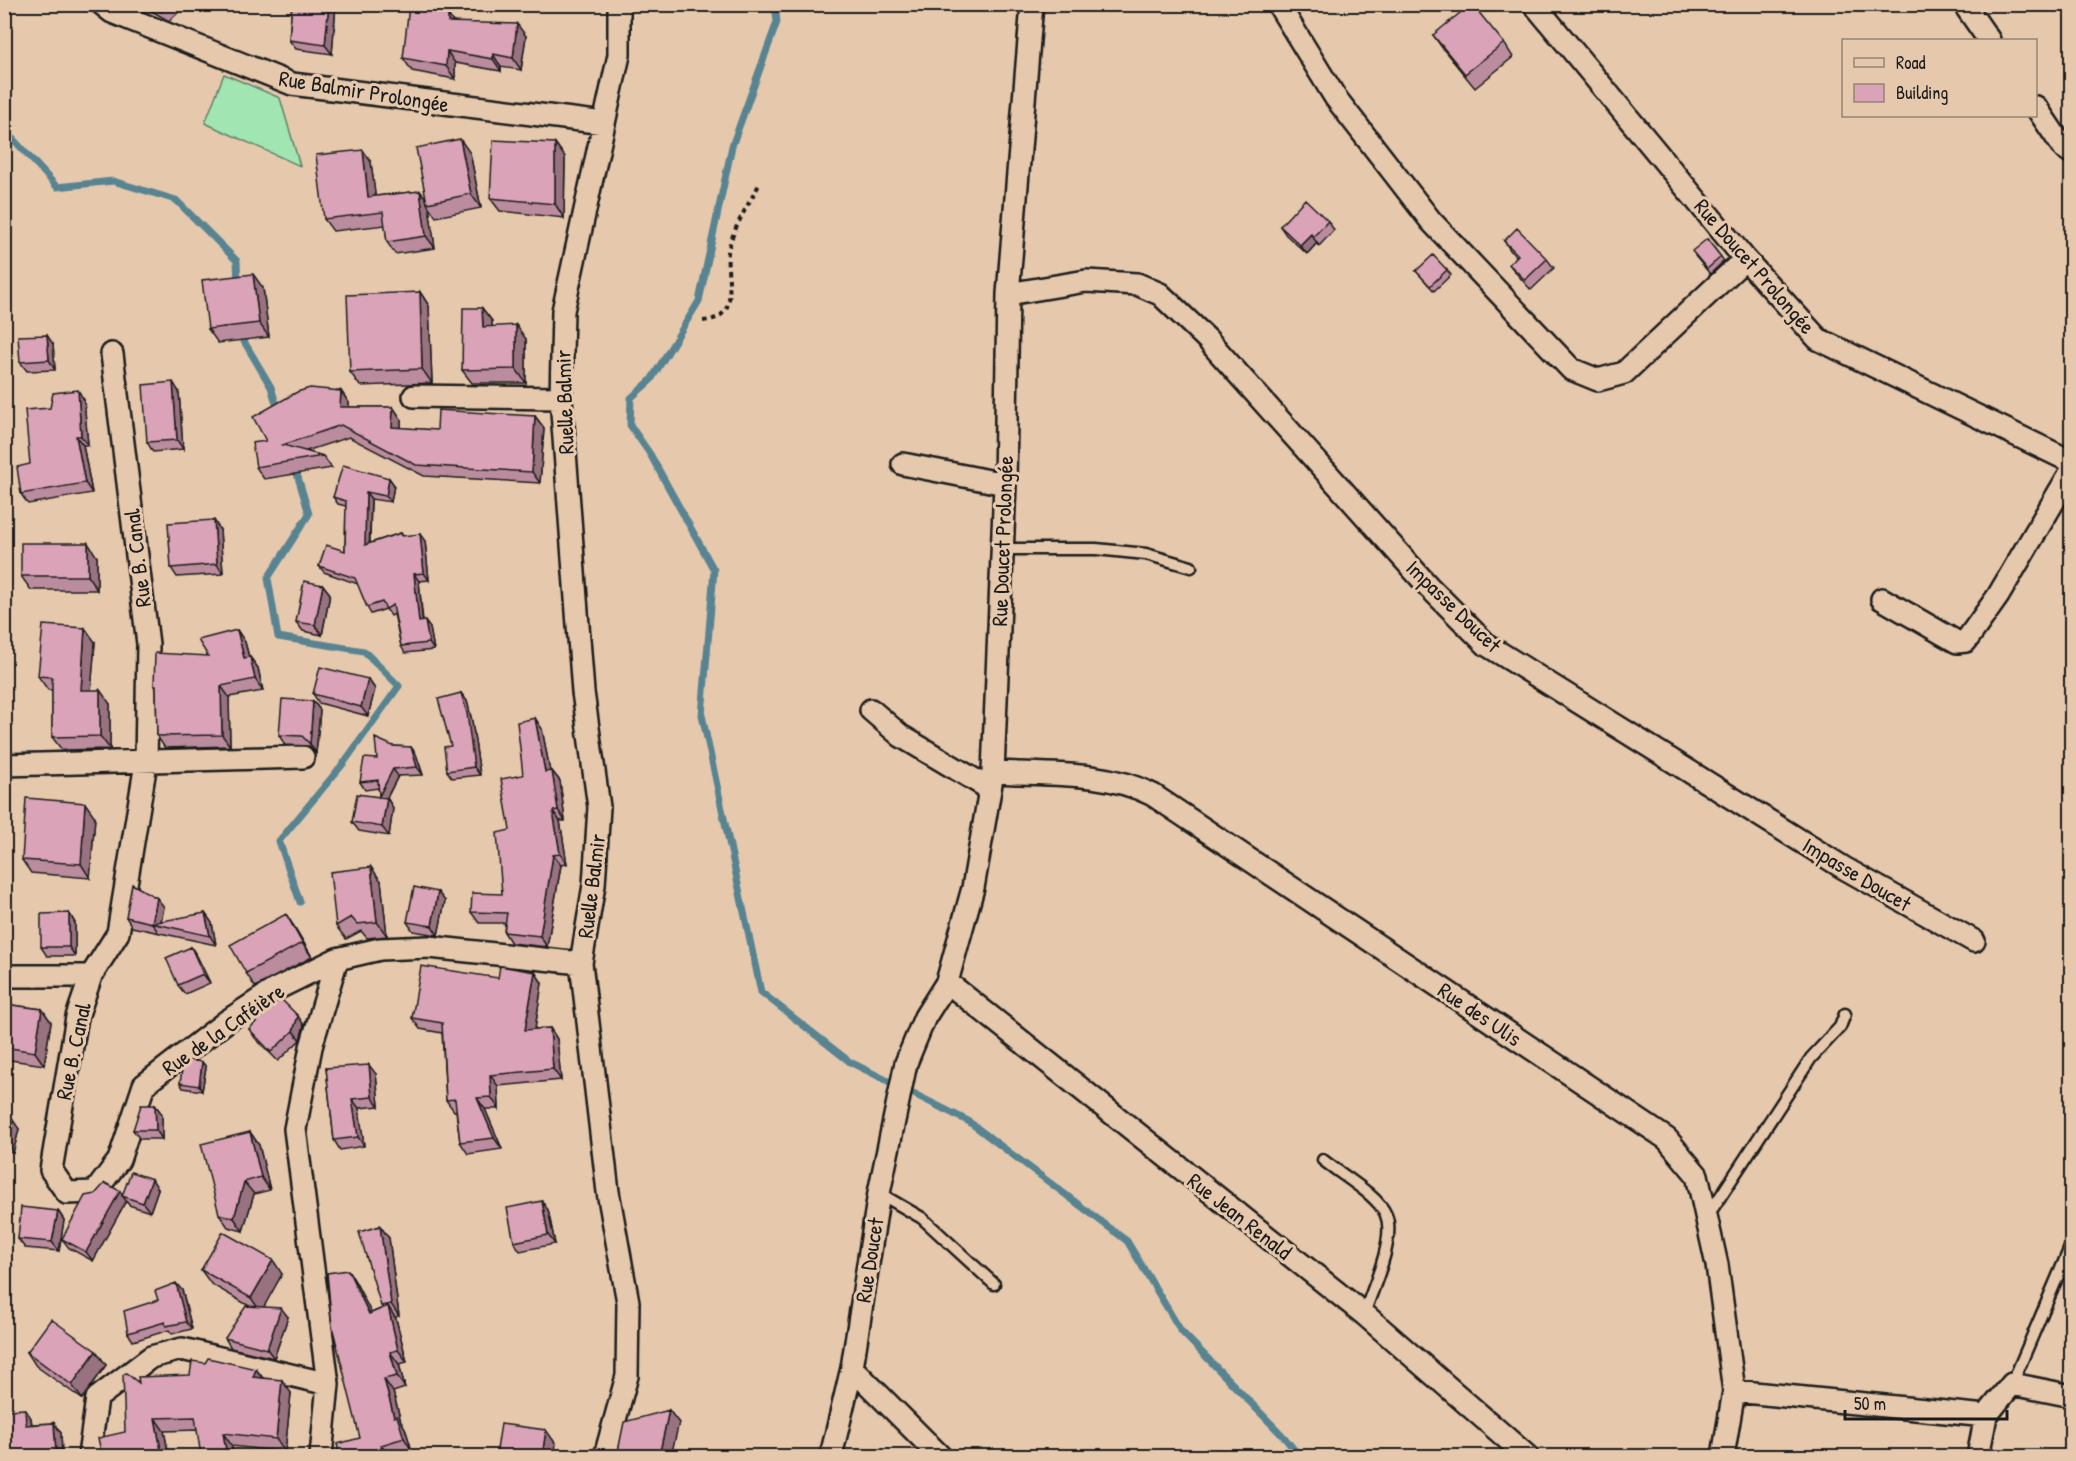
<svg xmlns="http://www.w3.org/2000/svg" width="2076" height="1461" font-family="'Patrick Hand',sans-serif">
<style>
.green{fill:#a0e5b2;stroke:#5e8067;stroke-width:1.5}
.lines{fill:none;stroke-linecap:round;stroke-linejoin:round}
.stream{stroke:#588492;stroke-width:7}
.service-casing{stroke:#1c1c1c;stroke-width:15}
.minor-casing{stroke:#1c1c1c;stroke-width:26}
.path{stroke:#1c1c1c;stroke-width:4;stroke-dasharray:4.5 4.5;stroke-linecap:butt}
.service{stroke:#e6c9ad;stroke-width:10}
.minor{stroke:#e6c9ad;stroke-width:21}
.wall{fill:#bb8c9d;stroke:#1c1c1c;stroke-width:1.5}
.shaded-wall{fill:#997280;stroke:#1c1c1c;stroke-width:1.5}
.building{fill:#daa3b7;stroke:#1c1c1c;stroke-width:1.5}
.labels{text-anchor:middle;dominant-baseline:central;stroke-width:6;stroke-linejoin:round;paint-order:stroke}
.street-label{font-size:22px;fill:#1c1c1c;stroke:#e6c9ad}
</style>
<rect width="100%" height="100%" fill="#e6c9ad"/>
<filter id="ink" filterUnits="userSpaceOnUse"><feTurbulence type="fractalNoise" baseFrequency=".0167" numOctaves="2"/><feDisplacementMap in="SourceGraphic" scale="12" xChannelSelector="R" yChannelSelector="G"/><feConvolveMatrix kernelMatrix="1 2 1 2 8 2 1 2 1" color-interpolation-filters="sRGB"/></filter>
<g filter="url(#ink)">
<path class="green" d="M224,74L280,98L300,166L205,123Z"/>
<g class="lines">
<path class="stream" d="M775,4L777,22L732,146L699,301L651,380L631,398L630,425L650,454L714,570L702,715L761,992L850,1062L968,1121L1127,1241L1181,1331L1284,1437L1299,1456
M4,129L57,187L113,181L176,200L237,261L238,284
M242,331V338L271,387L278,410
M295,467L309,514L268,578L278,637L364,651L399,686L343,764L279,841L300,902"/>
<defs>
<path id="service" d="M1003,549H1096L1146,554L1191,567
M1323,1160C1340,1174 1378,1195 1386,1215C1396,1239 1372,1290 1364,1314
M879,1193L922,1218L994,1284
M1707,1217L1811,1058L1840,1027L1845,1014
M2012,1384L2072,1243"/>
<path id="minor" d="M102,4L112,12L292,84L604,123
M1278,4L1335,97L1431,221L1571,369L1598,380L1624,373L1745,259
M1534,4L1745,259L1818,339L2072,462
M1964,4L1989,40
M2036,107L2063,147L2072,153
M1008,294L1086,281L1137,284L1160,294L1207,339L1429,587L1487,645L1844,868L1974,941
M112,354L148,644L146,763L118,933L91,976L77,1017L51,1170L67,1193L95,1192L119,1160L144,1085L227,1021L274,990L337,959L380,949L429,947L581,963
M414,396L561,398
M903,464L1005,484
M1882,599L1957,642L1966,641L1998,596L2072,470
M871,710L901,736L990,789
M4,765L303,757
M993,772C1045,775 1105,770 1153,795L1667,1139L1697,1175L1717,1265L1734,1391L1723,1456
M4,976H91
M947,982L1364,1314L1527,1456
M852,1368L940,1456
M1734,1391L1986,1416
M89,1456L97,1398L151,1357L182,1349L328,1384
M321,1456L328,1384L295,1129L311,1047L337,959
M605,1456L627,1376L628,1302L608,1192L581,963L594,885L599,807L583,692L561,398L563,311L619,55V4
M831,1456L852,1368L879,1193L906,1063L925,1017L947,982L973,888L993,772L1005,484L1008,294L1032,4
M1978,1456L1986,1416L2012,1384L2072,1396"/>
</defs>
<use href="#service" class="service-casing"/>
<use href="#minor" class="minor-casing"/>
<path class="path" d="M703,321C746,317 722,274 729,247C735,225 749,203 760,183
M2070,962H2072"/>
<use href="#service" class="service"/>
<use href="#minor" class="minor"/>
</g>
<path class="wall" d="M145,4H198L181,10L169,21L148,9Z
M292,4H336L332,54L296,49L289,40Z
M448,15L453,22L526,36L521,70L501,67V71L455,63V79L412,71L403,58Z
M1433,35L1504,43L1513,57L1475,88L1443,49Z
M555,143L565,157L564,218L500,211L490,198Z
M470,153L481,208L436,217L429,207L435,248L395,254L387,242L385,225L333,231L324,219L371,162L375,196L420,191L426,199Z
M1328,221L1334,230L1319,246L1317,243L1307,254L1286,235L1280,226Z
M1707,239L1724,261L1710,274L1695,256Z
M1504,241L1547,259L1554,268L1531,290L1516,273L1509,264L1517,257L1510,250Z
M1447,270L1451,275L1434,291L1416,271Z
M263,288L269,337L218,343L208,329Z
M420,292L429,306L432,383L360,386L350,372Z
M482,308L492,321V327L526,339V383H472L462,370Z
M53,344L55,370L27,371L20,362Z
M341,391L349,403V407H393L401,419V428L437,430L535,416L544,428L540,483L424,476L349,437L306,451L323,456L332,468L264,479L256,467L266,441Z
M179,392L183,449L153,452L147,442Z
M84,400L88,445H83L92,493L28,504L21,494L30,464Z
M389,478L394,485L391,502L371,499L370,543L401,533L403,536L425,541L429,580L419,581L423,621L430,628L434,650L405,653L401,646L394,614L391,616L386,609L371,614L367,607L358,584L324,572L319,566L345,551L346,506L338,504L333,497Z
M220,530L223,574L177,577L171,568Z
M97,557V590H31L21,576Z
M323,585L330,594L322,635L303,631L296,622Z
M237,630L245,642L249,657H250L258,668L263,691L229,697L230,746L165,748L157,736L156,690L154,686L208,656Z
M95,642L91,690L110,704V749L62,750L52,737V690H48L38,676Z
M368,679L375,689L368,716L319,703L313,694Z
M461,693L467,701L472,721L480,775L452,778L447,771Z
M313,701L320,710L316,753L309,746L285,745L279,735Z
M535,718L542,729L550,771H552L560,781L565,821H560L567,864L561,865L547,947L511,943L504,932L505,923H479L471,912L502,894L510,830L523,775Z
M393,746L411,747L416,754L423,775L398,776L387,798L393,808L389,836L359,831L352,822L380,797L378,788L365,790L360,782L377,759Z
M95,817L90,878L31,873L22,860Z
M381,881L387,936L367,938L361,931L346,939L336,926Z
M445,901L438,935L413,931L407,922Z
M164,907L161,922L205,913L212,923L216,945L132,927L126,917Z
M69,913L75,923V956H47L41,947Z
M295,928L312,957L255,987L246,973Z
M191,947L197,956L210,983L185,994L178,985Z
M535,972L542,983L535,1029L550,1028L557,1039L561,1080L498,1086L499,1109H485L502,1149L468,1154L460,1142L456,1111H454L446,1100L442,1033L420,1029L412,1018L498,978Z
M4,1004L42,1009L51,1022L44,1065L4,1059Z
M304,1025L300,1040L278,1061L255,1038L249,1029Z
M202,1062L206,1067L202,1091L183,1088L180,1083Z
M326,1068L376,1074L379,1106L359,1108L364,1146L340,1150L334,1140Z
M155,1105L162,1114V1139H140L133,1130Z
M4,1118L19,1129L13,1153L4,1151Z
M250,1132L259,1145L270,1190L254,1194L243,1231L228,1227L219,1214Z
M158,1189L150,1212L129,1205L126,1201L93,1261L69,1248L62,1239L123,1194Z
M548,1210L555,1244L520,1251L514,1242Z
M58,1211L64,1220L59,1251L25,1248L18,1239Z
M380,1226L389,1238L399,1316L395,1317L396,1319L407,1362L399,1364L405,1388L393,1392L401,1422L405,1428L412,1451L393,1456H340L360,1438L348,1270L356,1283L371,1313L383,1308L381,1306Z
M201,1270L282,1274L263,1307L288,1317L274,1358L231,1348L225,1338L251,1307L211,1284Z
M182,1290L192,1329L172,1334L169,1330L133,1341L128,1333L158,1300Z
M96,1351L106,1365L82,1399L36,1366L27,1352Z
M256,1369L263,1378L291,1393L285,1452L232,1446L197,1430L164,1431L169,1456H102L125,1432L190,1375Z
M25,1409L31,1418L32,1424L54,1423L61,1433L62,1456H6Z"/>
<path class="shaded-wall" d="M329,4H336L332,54L325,45Z
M448,15L457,27L448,22Z
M517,24L526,36L521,70L513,58Z
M447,51L455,63V79L446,66Z
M493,54L501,67V71L493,59Z
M460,139L470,153L481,208L471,194Z
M555,143L565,157L564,218L555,204Z
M363,150L371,162L377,209L368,197Z
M420,191L429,202L427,203L429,207L435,248L426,236Z
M1311,234L1317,243L1307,254L1300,245Z
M253,274L263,288L269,337L259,323Z
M420,292L429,306L432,383L422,369Z
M482,308L492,321V341L483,327Z
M516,325L526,339V383L516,369Z
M47,335L53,344L55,370L49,360Z
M173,382L179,392L183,449L177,440Z
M78,390L84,400L88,445L81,436Z
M341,391L349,403L348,419L340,407Z
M393,407L401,419V439L392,427Z
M535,416L544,428L540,483L532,472Z
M76,436L83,445L92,493L85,483Z
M389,478L394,485L391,502L386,496Z
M366,492L371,499L369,551L365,545Z
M214,520L220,530L223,574L217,564Z
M420,534L425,541L429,580L424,573Z
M88,543L97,557V590L88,576Z
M414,574L419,581L423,629L419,622Z
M4,577L6,578L4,605Z
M323,585L330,594L322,635L315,625Z
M425,621L430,628L434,650L429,643Z
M85,628L95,642L90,704L81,690Z
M237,630L245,642L252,669L244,658Z
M250,657L258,668L263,691L255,679Z
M368,679L375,689L368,716L361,707Z
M221,686L229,697L230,746L222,735Z
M100,690L110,704V749L100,736Z
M461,693L467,701L472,721L480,775L474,767Z
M313,701L320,710L316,753L310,744Z
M535,718L542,729L552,782L545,772Z
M411,747L416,754L423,775L417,767Z
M393,769L398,776L384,803L379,796Z
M552,771L560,781L565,821L558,810Z
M387,798L393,808L389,836L382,827Z
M85,803L95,817L90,878L81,864Z
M553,811L560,821L567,864L560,854Z
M553,855L561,865L547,947L540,936Z
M371,867L381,881L387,936L377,922Z
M438,892L445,901L438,935L432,926Z
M157,898L164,907L160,925L152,923L158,932L152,923Z
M69,913L75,923V956L69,947Z
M205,913L212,923L216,945L210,936Z
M286,914L295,928L312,957L302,943Z
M191,947L197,956L210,983L203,974Z
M535,972L542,983L533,1041L525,1030Z
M42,1009L51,1022L44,1065L35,1052Z
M298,1016L304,1025L300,1040L293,1031Z
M550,1028L557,1039L561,1080L553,1069Z
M202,1062L206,1067L202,1091L199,1086Z
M369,1065L376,1074L379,1106L372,1097Z
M490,1075L498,1086L499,1109L491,1097Z
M477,1098L485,1109L502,1149L494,1138Z
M352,1099L359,1108L364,1146L358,1137Z
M155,1105L162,1114V1139L156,1130Z
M13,1120L19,1129L13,1153L6,1144Z
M250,1132L259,1145L270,1190L261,1177Z
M152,1179L158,1189L150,1212L143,1203Z
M244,1182L254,1194L243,1231L234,1218Z
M120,1191L126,1201L93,1261L86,1252Z
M542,1201L548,1210L555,1244L548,1235Z
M58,1211L64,1220L59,1251L52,1242Z
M380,1226L389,1238L399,1316L391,1304Z
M273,1260L282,1274L261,1312L251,1298Z
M4,1262L10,1269L4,1289Z
M348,1270L356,1283L378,1326L369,1314Z
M176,1283L182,1290L192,1329L186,1322Z
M388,1306L396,1319L407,1362L398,1350Z
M281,1308L288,1317L274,1358L267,1349Z
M96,1351L106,1365L82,1399L72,1385Z
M390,1352L399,1364L405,1388L397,1376Z
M256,1369L265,1382L253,1377Z
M384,1379L393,1392L401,1422L405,1428L412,1451L404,1438L394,1417Z
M282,1380L291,1393L285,1452L276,1439Z
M25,1409L31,1418L32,1434L26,1425Z
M669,1410L679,1423L671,1456H659Z
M155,1418L164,1431L169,1456H162Z
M54,1423L61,1433L62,1456H57L56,1454Z
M546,1430L556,1444L554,1456H542Z
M223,1433L232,1446L234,1456H227Z
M381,1445L389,1456H384Z"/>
<path class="building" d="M150,4H170L162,11Z
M292,4H329L325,45L289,40Z
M1471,4H1472L1504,43L1465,74L1433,35Z
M409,6L448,15V22L517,24L513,58L493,54V59L447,51L446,66L403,58Z
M460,139L471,194L427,203L416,148Z
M493,140L555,143V204L490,198Z
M363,150L368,197L420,191L426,236L387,242L383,212L324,219L316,155Z
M1305,199L1328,221L1313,237L1311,234L1300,245L1280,226Z
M1517,228L1547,259L1525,280L1509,264L1518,255L1504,241Z
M1707,239L1721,257L1707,269L1692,251Z
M1433,255L1447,270L1430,286L1416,271Z
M253,274L259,323L208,329L202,280Z
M420,292L422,369L350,372L347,295Z
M463,308H482L483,327L516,325V369L462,370Z
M47,335L49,360L20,362L18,336Z
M173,382L177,440L147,442L143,385Z
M310,388L341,391L340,407H393L392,427L437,430L438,410L535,416L532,472L416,465L341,425L283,445L323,456L256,467L252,443L266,441L253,417L297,392Z
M78,390L81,436H76L85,483L21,494L17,467L30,464L25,410L50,408L53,393Z
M343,465L389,478L386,496L366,492L365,545L401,533L402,536L420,534L424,573L414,574L419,622L425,621L429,643L401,646L393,605L386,609L382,602L367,607L355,578L319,566L326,545L345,551L346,501L333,497Z
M214,520L217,564L171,568L168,523Z
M21,543H88V576H21Z
M304,581L323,585L315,625L296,622Z
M43,625L85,628L81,690H100V736L52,737V677L38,676Z
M237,630L244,658L250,657L255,679L221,686L222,735L157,736L156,686H154L155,653L208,656L198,640Z
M320,667L368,679L361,707L313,694Z
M461,693L467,713L474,767L447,771L444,747L451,746L438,699Z
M282,699L313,701L310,744L302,736L279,735Z
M535,718L545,772L552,771L558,810L553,811L560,854L553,855L540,936L504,932L507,913L471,912L472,893L502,894L497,833L510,830L501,779L523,775L517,722Z
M375,738L393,746L411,747L417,767L393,769L379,796L378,780L360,782L364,758L377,759Z
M357,794L387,798L382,827L352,822Z
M26,798L85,803L81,864L22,860Z
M371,867L377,922L357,924L351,917L336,926L330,872Z
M132,884L157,898L152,923L126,917Z
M414,887L438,892L432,926L407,922Z
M69,913V947H41V914Z
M205,913L210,936L152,923Z
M286,914L302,943L246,973L230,945Z
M191,947L203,974L178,985L166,958Z
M421,966L498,978L500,966L535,972L525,1030L550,1028L553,1069L490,1075L491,1097L477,1098L494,1138L460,1142L455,1099L446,1100L442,1023L412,1018Z
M280,998L298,1016L293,1031L271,1052L249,1029Z
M4,1004L42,1009L35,1052L4,1047Z
M188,1060L202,1062L199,1086L180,1083L183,1064Z
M369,1065L372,1097L352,1099L358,1137L334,1140L326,1068Z
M141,1105H155L156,1130H133Z
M4,1118L13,1120L6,1144H4Z
M250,1132L261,1177L244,1182L234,1218L219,1214L201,1144Z
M131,1172L152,1179L143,1203L122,1196Z
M105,1183L120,1191L86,1252L62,1239L85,1196L95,1194Z
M542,1201L548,1235L514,1242L507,1208Z
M21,1207L58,1211L52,1242L18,1239Z
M380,1226L391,1304L381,1306L359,1232Z
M223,1232L273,1260L251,1298L201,1270Z
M348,1270L369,1314L388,1306L398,1350L390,1352L397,1376L384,1379L394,1417L397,1416L404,1438L381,1445L384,1456H340L337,1444L360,1438L332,1326L327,1273Z
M176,1283L186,1322L166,1326L165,1322L128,1333L124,1311L158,1300L155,1291Z
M246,1306L281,1308L267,1349L225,1338Z
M51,1319L96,1351L72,1385L27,1352Z
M208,1358L256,1369L253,1377L282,1380L276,1439L223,1433L227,1456H201L195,1417L155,1418L162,1456H102L98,1438L125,1432L123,1375L126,1373L139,1383L138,1377L190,1375L192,1361L205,1363Z
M25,1409L26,1425L54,1423L56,1454L42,1455V1456H6L4,1410Z
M669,1410L659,1456H617L624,1422Z
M501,1424L546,1430L542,1456H496Z"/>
</g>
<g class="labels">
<g class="street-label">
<text transform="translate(364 91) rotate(9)">Rue Balmir Prolongée</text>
<text transform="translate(1755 266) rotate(49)">Rue Doucet Prolongée</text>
<text transform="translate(564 402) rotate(-92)">Ruelle Balmir</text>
<text transform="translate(1002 541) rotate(-88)">Rue Doucet Prolongée</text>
<text transform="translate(137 558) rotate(-97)">Rue B. Canal</text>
<text transform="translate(1454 606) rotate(44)">Impasse Doucet</text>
<text transform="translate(1857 874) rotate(31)">Impasse Doucet</text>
<text transform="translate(591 886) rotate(-83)">Ruelle Balmir</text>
<text transform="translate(1480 1014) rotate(34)">Rue des Ulis</text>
<text transform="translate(223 1029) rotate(-35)">Rue de la Caféière</text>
<text transform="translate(73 1051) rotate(-78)">Rue B. Canal</text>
<text transform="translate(1240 1216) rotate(38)">Rue Jean Renald</text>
<text transform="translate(869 1260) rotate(-81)">Rue Doucet</text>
</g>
</g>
<rect width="2076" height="1461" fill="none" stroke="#e6c9ad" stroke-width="24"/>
<rect x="12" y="12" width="2052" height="1437" fill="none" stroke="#1c1c1c" stroke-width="2" filter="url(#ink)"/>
<rect x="1842" y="39" width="195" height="78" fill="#e6c9ad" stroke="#958473" stroke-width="1.5"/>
<rect x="1854" y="58" width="30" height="9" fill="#e6c9ad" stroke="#958473" stroke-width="1.5"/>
<text x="1896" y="69" font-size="18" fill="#1c1c1c">Road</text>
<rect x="1854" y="84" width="30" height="18" fill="#daa3b7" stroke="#958473" stroke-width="1.5"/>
<text x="1896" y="99" font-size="18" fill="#1c1c1c">Building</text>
<path d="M1845 1410v9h162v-9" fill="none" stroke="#1c1c1c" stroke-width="3"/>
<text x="1854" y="1410" font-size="18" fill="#1c1c1c" stroke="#e6c9ad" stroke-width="4.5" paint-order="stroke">50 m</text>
</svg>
